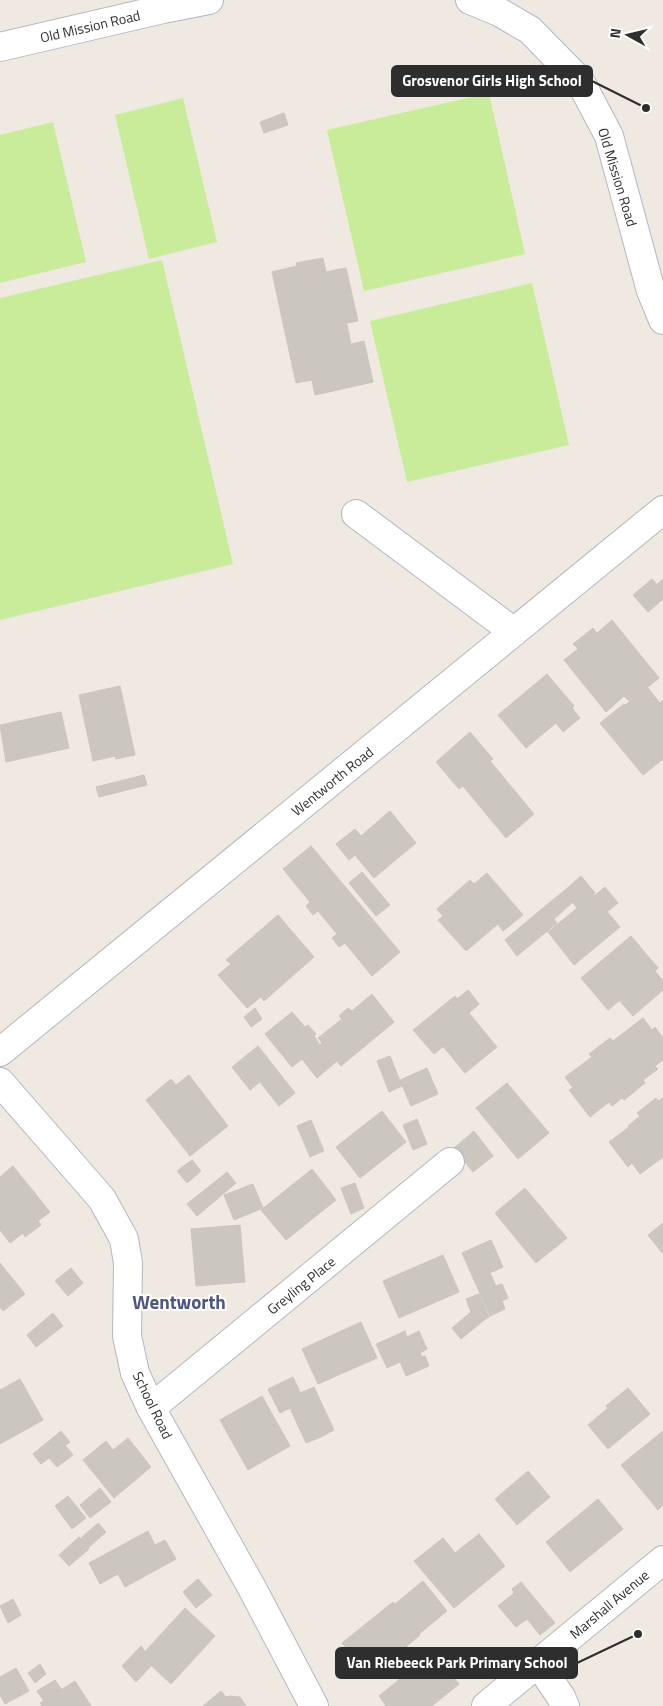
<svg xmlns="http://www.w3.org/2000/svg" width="663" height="1706" font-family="'Titillium Web',sans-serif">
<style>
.pitch{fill:#c9ec9a}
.building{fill:#cbc7bf;stroke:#cbc5ba}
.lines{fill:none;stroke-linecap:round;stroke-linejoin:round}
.minor-casing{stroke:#b4b7c1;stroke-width:30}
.minor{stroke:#fff;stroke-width:28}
.labels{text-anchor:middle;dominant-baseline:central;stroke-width:4;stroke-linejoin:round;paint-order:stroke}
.street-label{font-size:14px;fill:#2e2e2e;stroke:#fff}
.district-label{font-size:19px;font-weight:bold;fill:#4d5680;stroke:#fff}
.leader{fill:none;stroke:#2e2e2e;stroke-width:2}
.callout-dot{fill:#2e2e2e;stroke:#fff;stroke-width:2}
.callout{fill:#2e2e2e;stroke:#2e2e2e;stroke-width:2}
.callout-label{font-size:15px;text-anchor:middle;font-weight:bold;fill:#fff}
</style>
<rect width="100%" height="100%" fill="#efe9e1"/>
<path class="pitch" d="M489,93L525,254L364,291L327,130Z
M183,98L217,242L149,259L115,115Z
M53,122L86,262L0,283V135Z
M162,260L233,564L0,620V298Z
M532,283L569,445L407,482L370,321Z"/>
<path class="building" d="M284,113L288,125L264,133L260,122Z
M323,258L326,272L300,278L296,263Z
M297,266L300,278L335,270L360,385L315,395L312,380L296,383L272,272Z
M346,268L358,321L347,323L335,270Z
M364,341L373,382L360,385L352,344Z
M652,579L657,585L654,587L663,597V599L648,612L633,595Z
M663,579V597L654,587Z
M612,620L659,678L630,702L624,696L606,712L564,660L578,649L573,644L593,628L597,633Z
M547,674L574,706L572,708L580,718L563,732L556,723L526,748L498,715Z
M120,686L135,755L116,759L115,756L93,761L79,695Z
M647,687L660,703L663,700V759L643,775L600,723L624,704L625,705L630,702Z
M61,712L69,748L6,762L0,725Z
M470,732L493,759L490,761L534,814L506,838L463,786L459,789L436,762Z
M144,775L147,785L99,797L96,787Z
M390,811L416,843L374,878L355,855L349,860L336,844L355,829L361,836Z
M311,846L400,952L372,976L345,943L339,947L332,938L337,934L318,911L313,915L306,906L310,902L283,869Z
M362,872L390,905L376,916L349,883Z
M487,873L523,915L503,931L498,924L466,951L438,920L443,916L437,909L470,880L474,884Z
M581,876L595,893L577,908L564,891Z
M605,887L618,903L607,912L594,896Z
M564,891L573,902L554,919L544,907Z
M593,895L620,927L574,965L548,932Z
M544,907L557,923L517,956L505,940Z
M278,915L314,957L264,1001L261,997L247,1008L218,975L231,964L226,960Z
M631,936L658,968L608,1010L581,978Z
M655,971L663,981V990L633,1016L619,1000Z
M468,990L479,1004L469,1013L457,999Z
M372,994L394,1022L341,1066L318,1038L342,1019L339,1016L348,1008L352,1011Z
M455,996L497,1047L465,1073L423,1022Z
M255,1008L262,1019L251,1027L244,1017Z
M292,1012L305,1027L308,1025L316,1034L314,1036L320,1045L292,1067L265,1034Z
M643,1018L652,1030L655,1027L663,1038V1060L655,1066L658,1069L643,1080L645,1083L624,1100L622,1098L612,1106L609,1102L590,1117L569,1090L573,1088L565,1077L592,1057L589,1054L610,1038L613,1041Z
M423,1022L444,1046L434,1054L413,1030Z
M322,1043L337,1061L317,1078L302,1059Z
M258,1046L295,1093L279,1106L260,1082L250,1090L232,1067Z
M390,1056L402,1086L389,1092L377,1061Z
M427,1068L438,1094L411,1106L400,1080Z
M189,1075L228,1126L190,1156L146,1100L171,1079L176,1085Z
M507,1083L549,1133L518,1159L476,1108Z
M656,1098L658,1101L663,1098V1157L640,1174L632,1163L628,1167L609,1142L629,1127L628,1126L640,1116L637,1113Z
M382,1111L406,1142L360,1178L336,1147Z
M417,1119L427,1144L413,1150L403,1125Z
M311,1120L324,1151L310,1157L297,1126Z
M474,1131L493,1156L473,1172L454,1148Z
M192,1160L201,1171L187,1183L177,1171Z
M13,1166L50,1212L38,1221L41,1225L25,1237L23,1233L10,1243L0,1230V1177Z
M312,1169L336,1200L286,1240L261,1210Z
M227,1172L236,1183L197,1216L187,1204Z
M355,1183L364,1208L351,1214L341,1188Z
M253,1184L263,1208L234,1220L224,1195Z
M525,1188L567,1238L536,1263L495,1213Z
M663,1223V1254L648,1235Z
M240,1225L245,1282L196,1286L191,1229Z
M491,1240L503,1267L490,1273L496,1286L502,1284L508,1298L502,1301L505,1309L490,1316L462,1253Z
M443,1255L459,1292L399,1318L383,1281Z
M0,1263L25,1294L3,1311L0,1307Z
M71,1268L83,1283L68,1296L55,1281Z
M479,1294L489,1317L484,1320L461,1339L452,1328L471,1312L466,1299Z
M53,1313L63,1326L36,1347L27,1335Z
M361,1322L377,1358L318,1384L302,1349Z
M405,1331L407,1337L419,1331L427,1349L420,1353L422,1357L425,1356L429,1366L406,1376L390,1338Z
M390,1338L400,1362L387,1368L376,1344Z
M293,1377L321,1437L306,1443L290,1408L280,1413L268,1389Z
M20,1379L43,1420L0,1444V1390Z
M314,1387L334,1430L321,1437L300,1393Z
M628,1388L650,1414L608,1449L588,1425L608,1408L606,1406Z
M262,1396L290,1446L248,1470L220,1420Z
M61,1431L70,1442L41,1464L33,1454Z
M663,1431V1505L658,1510L621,1465Z
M128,1438L151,1467L114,1498L83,1460L106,1441L113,1450Z
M65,1445L73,1455L57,1467L49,1458Z
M528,1471L550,1497L517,1525L495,1499Z
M100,1488L111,1502L90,1518L80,1505Z
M68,1496L86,1518L72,1529L55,1506Z
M598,1499L623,1529L570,1572L546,1542Z
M98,1523L106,1532L88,1548L80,1539Z
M148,1531L155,1545L165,1540L176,1559L125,1587L118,1574L100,1584L89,1563Z
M479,1534L505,1566L454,1608L414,1561L443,1538L455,1553Z
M79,1537L89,1549L69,1566L59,1555Z
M198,1579L212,1595L196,1608L183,1592Z
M423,1581L447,1611L419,1634L395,1604Z
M521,1582L555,1623L540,1635L527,1619L516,1627L498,1606L514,1593L512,1589Z
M13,1599L21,1615L8,1623L0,1606Z
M393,1602L420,1635L370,1677L342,1643Z
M185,1608L215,1636L171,1684L141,1656Z
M141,1646L145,1651L141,1656L151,1666L136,1682L122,1666Z
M434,1653L459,1684L432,1706H386L379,1696L427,1657L428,1658Z
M40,1664L46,1674L35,1683L28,1673Z
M16,1668L29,1691L5,1704L0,1695V1677Z
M55,1680L62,1690L44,1701L37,1691Z
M75,1681L91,1706H42L40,1703Z
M221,1691L233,1706H203Z
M230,1696L240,1697L246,1706H233L226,1697Z"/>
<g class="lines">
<defs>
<path id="minor" d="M470,0L499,12L530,30L580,81L609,136L651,291L663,320
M0,47L163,9L209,0
M356,514L514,632
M0,1052L663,510
M0,1082L102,1199L124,1239L128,1263L127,1336L135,1373L151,1408L252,1588L314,1706
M151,1408L450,1162
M538,1663L561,1697L565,1706
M486,1706L663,1560"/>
</defs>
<use href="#minor" class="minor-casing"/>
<use href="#minor" class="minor"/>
</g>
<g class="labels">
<g class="street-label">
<text transform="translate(90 26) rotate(-13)">Old Mission Road</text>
<text transform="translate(618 177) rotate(73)">Old Mission Road</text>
<text transform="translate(332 781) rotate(-39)">Wentworth Road</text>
<text transform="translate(301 1285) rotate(-39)">Greyling Place</text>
<text transform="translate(153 1405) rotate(64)">School Road</text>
<text transform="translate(609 1604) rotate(-40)">Marshall Avenue</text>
</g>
<g class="district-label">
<text x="179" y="1301">Wentworth</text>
</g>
</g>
<path class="leader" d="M646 108L592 81M638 1634L577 1663"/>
<g class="callout-dot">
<circle cx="646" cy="108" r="5"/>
<circle cx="638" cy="1634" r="5"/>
</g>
<g class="callout">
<rect x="392" y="66" width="200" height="30" rx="5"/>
<rect x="336" y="1648" width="241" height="30" rx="5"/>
</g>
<g class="callout-label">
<text x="492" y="86">Grosvenor Girls High School</text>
<text x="457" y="1668">Van Riebeeck Park Primary School</text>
</g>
<g transform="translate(628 35) rotate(278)" stroke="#ffffff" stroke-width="4" paint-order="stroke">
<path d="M0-4L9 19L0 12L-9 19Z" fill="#2e2e2e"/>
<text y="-8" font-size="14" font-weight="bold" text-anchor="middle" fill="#2e2e2e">N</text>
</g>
</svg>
